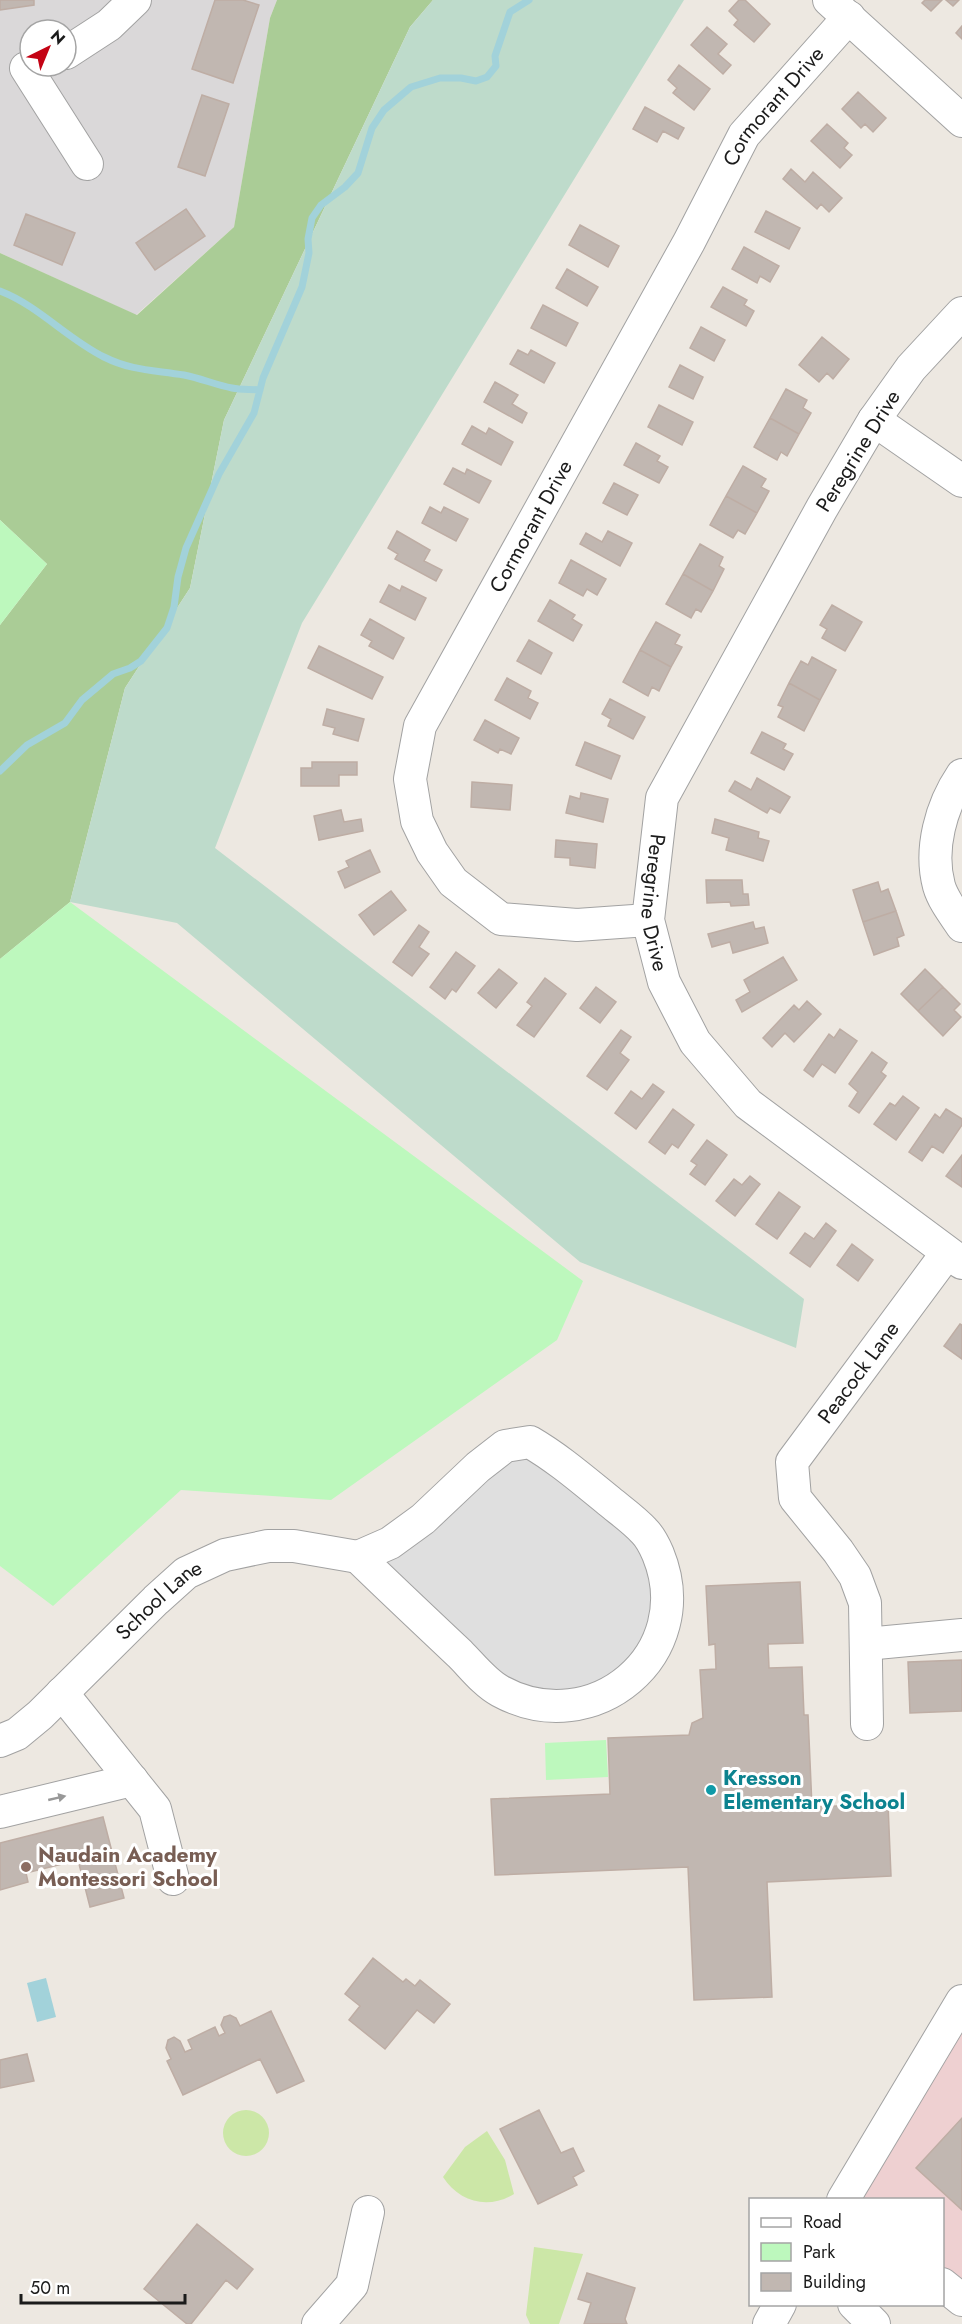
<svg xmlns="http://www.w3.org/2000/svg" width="962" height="2324" font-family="Jost,sans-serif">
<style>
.residential{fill:#dad8d9;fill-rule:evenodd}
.commercial{fill:#eed0d1}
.grass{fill:#cce7a7}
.forest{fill:#aacc96}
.wetland{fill:#bedbcb}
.park{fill:#bdf8bd}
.parking{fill:#dfdfdf}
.water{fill:#a2d2da}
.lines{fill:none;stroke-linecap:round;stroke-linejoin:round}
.stream{stroke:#a2d2da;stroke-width:7}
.building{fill:#c1b7b1;stroke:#beada4;stroke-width:1.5}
.minor-casing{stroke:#a2a2a2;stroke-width:34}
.minor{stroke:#fff;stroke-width:32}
.oneway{fill:#989898}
.culture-dot{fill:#0f9aa8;stroke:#fff;stroke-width:2}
.education-dot{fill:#8d6e63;stroke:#fff;stroke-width:2}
.labels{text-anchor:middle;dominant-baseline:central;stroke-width:6;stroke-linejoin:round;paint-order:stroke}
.street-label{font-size:21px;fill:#1b1b1b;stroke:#fff}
.culture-label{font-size:21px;font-weight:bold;fill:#0d838f;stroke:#fff;text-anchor:start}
.education-label{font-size:21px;font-weight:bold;fill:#785e54;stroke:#fff;text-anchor:start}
</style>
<rect width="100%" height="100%" fill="#ede8e1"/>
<path class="residential" d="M0,0H277L270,18L234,227L136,315L0,253ZM30,30H66V66H30Z"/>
<path class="commercial" d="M962,2001V2300L943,2284L942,2200H843Z"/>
<path class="grass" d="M223 2133a23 23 0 1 1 46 0a23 23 0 1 1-46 0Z
M487,2131L505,2160L514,2194C488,2210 459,2202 443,2177L465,2147Z
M534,2247L583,2254L559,2324H530L526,2315Z"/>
<path class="forest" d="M277,0H433L410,27L224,420L190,588L125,688L70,902L0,959V625L47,564L0,520V253L137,315L234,227L270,18Z"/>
<path class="wetland" d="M433,0H684L302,623L215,848L804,1299L796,1348L580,1262L177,923L70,902L125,688L190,588L224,420L410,27Z"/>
<path class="park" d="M0,520L47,564L0,625Z
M70,902L583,1281L557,1340L331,1500L181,1490L53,1606L0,1566V959Z
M606,1740L608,1777L546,1780L545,1743Z"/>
<path class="parking" d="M505,1446L558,1458L665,1578L630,1679L531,1704L358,1557Z"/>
<path class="water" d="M46,1978L56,2017L37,2022L27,1983Z"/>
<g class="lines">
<path class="stream" d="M0,291C39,306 66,338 104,357C132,371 154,370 184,375C200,378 216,385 232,388C241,390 251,389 260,390
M0,771L27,745L65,723L82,700L113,674L130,668L141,661L167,628L174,607L178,577L186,548L219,474L254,413L263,378L302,287L309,253L308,239L312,218L321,205L345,187L358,173L372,128L384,110L411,87L440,78H461L476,81L487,77L496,66L495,56L510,12L529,0"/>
</g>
<path class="building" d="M0,0H34V5L0,10Z
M215,0H243L259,5L233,83L192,69Z
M739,0H745L770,24L754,42L734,25L738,20L729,11Z
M925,0H942L931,11L922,3Z
M946,0H959L953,6Z
M962,26V39L956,33Z
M707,27L727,44L718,54L731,65L723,74L691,45Z
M679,65L710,89L694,110L673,93L677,88L668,80Z
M858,92L886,118L873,132L865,124L861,128L842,109Z
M202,95L229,104L205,176L178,167Z
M645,107L684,128L678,139L663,131L657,142L633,129Z
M827,124L848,143L844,148L852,155L840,168L811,141Z
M791,169L805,182L813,172L842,198L829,212L821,204L817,209L783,179Z
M186,209L205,236L155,270L136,243Z
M766,211L800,228L789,249L755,232Z
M26,214L75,233L62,265L14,245Z
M580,225L619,246L608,267L569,245Z
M744,247L779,266L770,282L760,276L757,283L732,269Z
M567,269L598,287L587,306L556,288Z
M723,287L747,300L744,305L754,311L746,326L711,307Z
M543,305L578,323L566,346L531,328Z
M701,327L725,340L714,361L690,348Z
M822,337L849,359L833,379L827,373L819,382L799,365Z
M518,350L528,355L531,350L555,363L544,383L510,364Z
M680,365L703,377L693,399L669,387Z
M495,382L518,395L512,404L527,413L522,423L484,402Z
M786,389L807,400L803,408L811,413L799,434L770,418Z
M659,405L693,422L682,445L648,427Z
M770,418L799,434L787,456L781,452L777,460L754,447Z
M472,426L486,434L489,428L513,442L501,465L462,444Z
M636,443L660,456L657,461L668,467L659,483L624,465Z
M743,466L766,479L761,487L769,491L757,513L726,496Z
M453,468L465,474L467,469L491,481L479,503L444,484Z
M614,483L638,495L627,515L603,503Z
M726,496L757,513L745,534L738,530L733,538L710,525Z
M430,507L441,513L444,507L468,519L456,541L422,523Z
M397,531L430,550L424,561L442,570L436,581L395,559L398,554L388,548Z
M608,531L632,543L620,566L580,544L586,533L602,542Z
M700,544L723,557L719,566L724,569L713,591L683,574Z
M571,560L606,579L597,595L587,589L583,596L559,583Z
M683,574L713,591L701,612L696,609L691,618L666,604Z
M389,585L400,591L402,586L426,598L415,620L380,602Z
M550,600L575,615L572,619L582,625L573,641L538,621Z
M832,605L862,622L845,651L822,638L827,629L820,625Z
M370,619L404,638L393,659L369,646L372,641L361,635Z
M656,622L680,635L675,644L682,647L671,667L640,650Z
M529,640L552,653L541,674L517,661Z
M319,646L383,677L372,699L308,668Z
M640,650L671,667L659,691L652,687L648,696L623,682Z
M812,657L836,670L820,700L789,683L801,661L808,665Z
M507,678L531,691L528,698L538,703L530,719L495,700Z
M789,683L820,700L804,731L778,717L783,707L778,705Z
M610,699L645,717L633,739L608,726L611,719L602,714Z
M327,709L364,719L358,741L333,734L335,728L323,725Z
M485,720L519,738L511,754L500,749L498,753L474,740Z
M762,732L786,744L783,749L793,754L784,770L751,753Z
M585,742L620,756L611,779L576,765Z
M312,762H357V775H339V786H301V768H312Z
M757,778L790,797L780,813L770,808L767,813L729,791L735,781L751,790Z
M472,782L512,785L510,810L471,807Z
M581,793L608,799L603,822L566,813L570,796L580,799Z
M341,810L344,822L361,819L363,831L319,840L314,816Z
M715,819L759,832L758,838L769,841L763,861L726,850L729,838L712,833Z
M556,840L597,844L595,868L570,865V858L555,857Z
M370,850L380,872L345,888L338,872L349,867L346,861Z
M706,880H742L743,894H748L749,905L731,906L730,902L707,903Z
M878,882L881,892L888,889L896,911L863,922L853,890Z
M391,891L406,910L374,935L359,915Z
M896,911L904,935L897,938L899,946L874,955L863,922Z
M753,922L755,929L764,927L768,943L733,953L730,942L712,947L708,934Z
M419,925L429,932L419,947L429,954L412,976L393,962Z
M456,952L475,966L456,992L452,989L445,999L430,987Z
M783,957L797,980L742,1012L736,1000L750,992L744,980Z
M499,969L517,983L496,1008L478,993Z
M925,969L943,987L918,1011L901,994Z
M545,978L566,994L534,1037L517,1025L532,1006L527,1002Z
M596,987L616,1002L600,1023L580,1008Z
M943,987L960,1004L954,1010L961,1017L943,1036L918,1011Z
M807,1001L821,1014L794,1042L785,1033L772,1047L763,1038L794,1005L799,1010Z
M840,1029L857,1041L835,1073L822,1064L813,1077L804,1070L829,1034L834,1038Z
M621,1030L631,1037L620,1053L629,1060L607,1090L587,1076Z
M872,1052L887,1063L881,1072L886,1076L859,1113L849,1106L858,1092L849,1084Z
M653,1084L664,1092L636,1129L615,1113L631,1091L642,1099Z
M903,1096L919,1108L896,1140L874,1124L890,1103L895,1106Z
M673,1109L694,1125L678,1148L672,1144L665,1154L649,1142Z
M946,1109L962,1119V1125L943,1153L932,1146L922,1161L909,1152L935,1114L940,1118Z
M707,1140L727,1155L705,1185L690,1174L697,1165L691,1161Z
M962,1155V1187L946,1176Z
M750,1176L760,1184L735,1216L716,1201L734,1179L742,1185Z
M779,1192L800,1207L777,1239L756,1224Z
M826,1223L836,1231L810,1267L790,1253L805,1233L814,1239Z
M852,1244L873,1260L858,1281L837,1265Z
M960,1324L962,1325V1359L944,1346Z
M800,1582L803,1643L768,1644L769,1668L802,1667L804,1715H808L812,1807L888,1804L891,1876L767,1882L772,1997L694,2000L688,1867L495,1875L491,1799L610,1794L608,1738L689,1735L692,1723L703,1718L700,1670L716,1669L715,1644L709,1645L706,1586Z
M962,1660V1711L910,1713L908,1662Z
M103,1817L124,1898L90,1907L78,1860L26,1873L28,1882L0,1890V1843Z
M373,1958L403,1982L406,1979L415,1986L420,1980L450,2004L434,2023L417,2010L385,2049L349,2020L360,2006L345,1994Z
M271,2011L304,2081L277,2093L260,2059L183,2095L167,2061L171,2059L166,2048L168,2040L174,2037L180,2041L185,2052L192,2049L188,2040L215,2027L219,2036L225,2033L221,2025L224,2017L230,2015L236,2018L240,2026Z
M27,2054L34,2081L0,2088V2060Z
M539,2110L561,2153L573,2148L584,2171L573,2177L577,2185L538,2204L500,2129Z
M962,2118V2210L916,2168Z
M197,2224L253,2269L237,2289L226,2280L191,2324H187L144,2289Z
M587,2273L635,2288L625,2319L627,2324H584L591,2303L578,2299Z"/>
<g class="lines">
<defs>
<g id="minor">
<path d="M829,0L962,121"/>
<path d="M66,53L109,25L135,0"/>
<path d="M26,68L87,164"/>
<path id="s1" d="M962,313L911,368L874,420L822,508L662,798L648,920L664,982L695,1042L748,1104L962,1263"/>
<path d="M874,420L962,481"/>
<path d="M962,775C941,806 929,849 939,886C943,900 954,914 962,926"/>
<path id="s2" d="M648,920L577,925L501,919L453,882L432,852L417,821L410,779L420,726L689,242L744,135L849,17"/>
<path d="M530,1442C559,1459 583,1480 609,1501C621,1511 634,1520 644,1531C649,1536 655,1547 658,1554C699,1654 593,1742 500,1691C485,1683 472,1666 460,1654C426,1622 392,1590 358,1557L390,1543L423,1519L478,1467L505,1446Z"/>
<path d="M866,1644L962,1635"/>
<path d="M62,1693L155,1809L173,1879"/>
<path id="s3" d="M867,1724L865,1603L855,1576L838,1551L795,1498L792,1462L947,1253"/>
<path id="s4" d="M0,1741L17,1734L40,1715L156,1600L186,1573L225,1555L268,1546H294L358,1557"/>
<path d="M0,1812L132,1780"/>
<path d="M843,2200L962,2001"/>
<path d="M942,2284L962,2300"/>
<path d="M854,2304L874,2324"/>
<path d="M318,2324L352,2285L368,2212"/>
<path d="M769,2324L780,2304"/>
</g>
</defs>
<use href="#minor" class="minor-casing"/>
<use href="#minor" class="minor"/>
</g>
<defs><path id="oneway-solid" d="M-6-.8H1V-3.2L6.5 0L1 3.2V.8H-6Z" transform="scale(1.5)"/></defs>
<use class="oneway" href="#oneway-solid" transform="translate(57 1798) rotate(-13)"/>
<circle class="culture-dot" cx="711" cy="1790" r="6"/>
<circle class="education-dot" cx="26" cy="1867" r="6"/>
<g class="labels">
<g class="street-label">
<text stroke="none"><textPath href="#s2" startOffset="1090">Cormorant Drive</textPath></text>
<text transform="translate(858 451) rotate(-58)">Peregrine Drive</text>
<text stroke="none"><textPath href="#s2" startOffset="604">Cormorant Drive</textPath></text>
<text stroke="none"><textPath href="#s1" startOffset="678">Peregrine Drive</textPath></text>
<text stroke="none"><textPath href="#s3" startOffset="396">Peacock Lane</textPath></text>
<text stroke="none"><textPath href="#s4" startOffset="214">School Lane</textPath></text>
</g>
<g class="culture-label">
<text x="723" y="1778">Kresson<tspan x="723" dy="24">Elementary School</tspan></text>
</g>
<g class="education-label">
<text x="38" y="1855">Naudain Academy<tspan x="38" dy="24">Montessori School</tspan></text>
</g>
</g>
<rect x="749" y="2198" width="195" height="108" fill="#ffffff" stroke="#a4a4a4" stroke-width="1.5"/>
<rect x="761" y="2218" width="30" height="9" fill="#ffffff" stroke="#a4a4a4" stroke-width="1.5"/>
<text x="803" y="2228" font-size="18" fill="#1b1b1b">Road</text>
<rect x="761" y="2243" width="30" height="18" fill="#bdf8bd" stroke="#a4a4a4" stroke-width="1.5"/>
<text x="803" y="2258" font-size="18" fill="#1b1b1b">Park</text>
<rect x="761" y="2273" width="30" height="18" fill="#c1b7b1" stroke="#a4a4a4" stroke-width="1.5"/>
<text x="803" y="2288" font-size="18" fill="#1b1b1b">Building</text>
<g transform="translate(48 48) rotate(43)"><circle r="28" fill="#ffffff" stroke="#a4a4a4" stroke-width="1.5"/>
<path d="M0-4.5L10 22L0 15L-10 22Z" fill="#c40314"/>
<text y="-9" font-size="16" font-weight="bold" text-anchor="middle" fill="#1b1b1b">N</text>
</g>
<path d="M21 2294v9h164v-9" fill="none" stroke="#1b1b1b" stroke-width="3"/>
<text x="30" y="2294" font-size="18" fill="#1b1b1b" stroke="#ffffff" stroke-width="4.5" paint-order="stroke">50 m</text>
</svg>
